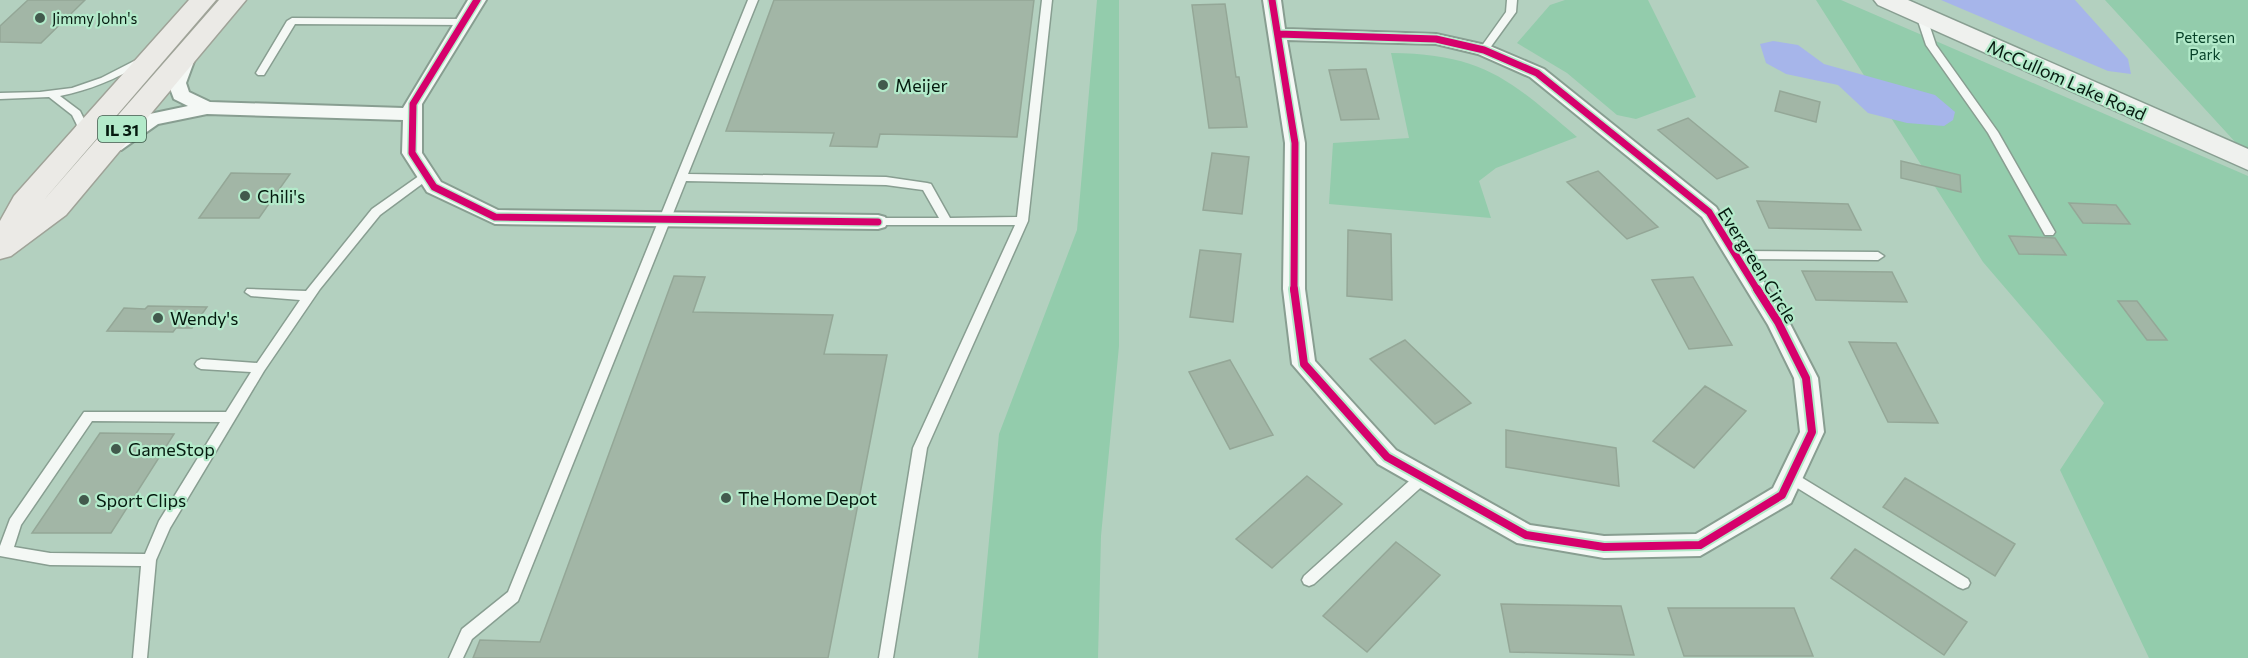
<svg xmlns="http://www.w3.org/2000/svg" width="2248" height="658" font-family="Commissioner,sans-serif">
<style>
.green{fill:#93ccac}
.water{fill:#a6b5ea}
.building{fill:#a2b6a6;stroke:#94a797;stroke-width:1.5}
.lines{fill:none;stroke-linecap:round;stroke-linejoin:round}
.lane-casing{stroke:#889e91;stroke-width:3}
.street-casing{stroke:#889e91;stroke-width:4}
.secondary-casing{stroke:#889e91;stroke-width:3}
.primary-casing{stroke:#9fa398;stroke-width:3}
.lane{fill:#f4f8f5;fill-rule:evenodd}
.street{fill:#f4f8f5;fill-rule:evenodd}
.secondary{fill:#eff1ee;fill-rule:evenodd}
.primary{fill:#ebeae6;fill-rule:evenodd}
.cycleway-far1-casing{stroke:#b3eaca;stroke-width:10}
.cycleway-casing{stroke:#b3eaca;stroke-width:12}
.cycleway-far1{stroke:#d6006c;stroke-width:7}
.cycleway{stroke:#d6006c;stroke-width:8}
.poi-dot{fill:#425a4d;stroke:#b3eaca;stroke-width:2}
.labels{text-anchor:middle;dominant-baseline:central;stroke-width:4.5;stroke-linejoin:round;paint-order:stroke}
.far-poi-label{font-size:15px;fill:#051a0f;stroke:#b3eaca;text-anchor:start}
.far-park-label{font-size:15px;fill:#074128;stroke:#b3eaca}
.shield{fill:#b3eaca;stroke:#395847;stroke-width:1.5}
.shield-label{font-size:16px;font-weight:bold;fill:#051a0f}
.street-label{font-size:18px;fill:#051a0f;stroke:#b3eaca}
.poi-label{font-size:18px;fill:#051a0f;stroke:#b3eaca;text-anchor:start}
</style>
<rect width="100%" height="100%" fill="#b3d0bf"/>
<path class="green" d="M1097,0H1119V346L1101,536L1098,658H978L999,434L1077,230Z
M1565,0H1648L1696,97L1636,119L1617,115L1567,73L1517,43L1550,5Z
M1816,0H1841L2248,176V658H2149L2060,470L2104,403L1983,262Z
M2105,0H2248V156Z
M1391,53C1484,54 1510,80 1577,137L1496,168L1479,181L1491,218L1329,204L1333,143L1409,138Z"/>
<path class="water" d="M1941,0H2075L2128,59L2131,74L2108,71Z
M1773,41L1798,45L1824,64L1935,95L1955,112L1953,120L1944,126L1907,123L1868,113L1838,85L1786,74L1766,63L1760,44Z"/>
<path class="building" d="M28,0H85L41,43L0,42V26Z
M774,0H1034L1017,137L880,134L877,147L830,146L834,133L726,131Z
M1225,4L1236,77H1239L1247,127L1209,128L1192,5Z
M1366,69L1379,119L1341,120L1329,70Z
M1780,91L1820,102L1816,122L1775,111Z
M1688,118L1748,167L1717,179L1658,130Z
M1212,153L1249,157L1242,214L1203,210Z
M1901,161L1960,175L1961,192L1901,178Z
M1598,171L1658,227L1627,239L1567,182Z
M231,173L290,174L259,218H199Z
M1757,201L1848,204L1861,230L1769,228Z
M2069,203L2116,205L2130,224L2083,223Z
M1348,230L1391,234L1392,300L1347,296Z
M2009,236L2055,238L2066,255L2019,254Z
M1200,250L1241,254L1233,322L1190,317Z
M1802,271L1892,272L1907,302L1816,300Z
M674,276L705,277L693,312L833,315L824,354L887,355L828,658H473L480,640L540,642Z
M1693,277L1732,345L1689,349L1652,280Z
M2118,301H2137L2167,340H2147Z
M148,306L207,307L192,328H176L173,332L107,331L124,308L145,309Z
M1405,340L1471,403L1435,424L1370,359Z
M1849,342L1896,343L1938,423L1888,422Z
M1230,360L1273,435L1230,449L1189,372Z
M1705,386L1746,411L1694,468L1653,441Z
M1506,430L1616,448L1619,486L1506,467Z
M100,433L174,434L111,533H32Z
M1307,476L1342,504L1272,568L1236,539Z
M1905,478L2015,544L1995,576L1883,507Z
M1396,542L1440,575L1367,652L1323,616Z
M1855,549L1967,622L1944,655L1831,578Z
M1501,604L1621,606L1634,655L1510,652Z
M1668,608H1794L1813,656H1684Z"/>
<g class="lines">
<defs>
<path id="lane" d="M748,0H758L688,174L886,177L927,183L931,184L950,218L1017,217L1042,0H1052L1028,221L927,448L893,658H879L913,448L1015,225H874L872,222L878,218H939L923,190L886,185L686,181L518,601L472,639L463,658H449L462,629L508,592Z
M1507,0H1517L1516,12L1487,52H1481L1479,50L1506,12Z
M1921,12L1926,15L1936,45L1998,132L2055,232L2053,235H2045L1988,133L1926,45L1916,15Z
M292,18L464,19L469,22L464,25L295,24L264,75H258L256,73L287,21Z
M140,58L143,59V63C116,79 90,90 60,96L80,111L87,125L81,136L77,137L72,134L77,125L72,115L49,97L0,99V93L40,92L72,88L101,78Z
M426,171L430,172L431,175L430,178L380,215L320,289L264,371L170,528L156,560L147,658H133L141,566L50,565L0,556V546L10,519L84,412H226L251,372L201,369L197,367L195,364L197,361L201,359L257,363L300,300L251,296L245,292L247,289L306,291L372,209ZM92,421L220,422L159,521L145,554L50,553L14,547L21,525Z
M1736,251L1878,252L1884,256L1878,260L1736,259L1730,255Z
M1423,471L1428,473L1430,477L1428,481L1314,584L1309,586L1304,584L1302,580L1304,576L1418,473Z
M1791,471L1968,579L1970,583L1968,587L1963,589L1958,587L1786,481L1784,477L1786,473Z"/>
<path id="street" d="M468,0H486L422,104V153L441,182L498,210L878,215L885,217L888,222L885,227L878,229L495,224L427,192L402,153L403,120L207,114L158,124L121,150H107L104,145L145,115L188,106L174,99L168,83L179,53L188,48L197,53L186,83L189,92L210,102L403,108Z
M1263,0H1281L1285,29L1436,34L1490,46L1544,69L1716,207L1786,316L1818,378L1824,432L1791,503L1700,556L1604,558L1517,543L1378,464L1292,364L1283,289L1285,143ZM1287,40L1436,44L1478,54L1530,77L1702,217L1768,325L1794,378L1800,432L1773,488L1696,534L1604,536L1530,525L1396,450L1315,361L1305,289V143Z"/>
<path id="secondary" d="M1874,0H1908L2248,149V170L1878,5Z"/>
<path id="primary" d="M189,0H216L43,201L219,0H246L66,215L11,256L0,259V221L14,196Z"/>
</defs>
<use href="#lane" class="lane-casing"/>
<use href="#street" class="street-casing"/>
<use href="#secondary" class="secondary-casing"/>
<use href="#primary" class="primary-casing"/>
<use href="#lane" class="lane"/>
<use href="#street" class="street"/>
<use href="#secondary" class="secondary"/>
<use href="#primary" class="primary"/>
<defs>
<path id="cycleway-far1" d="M477,0L413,104L412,153L434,187L495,217L878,222
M1272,0L1295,143L1294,291
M1278,34L1436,39L1484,50L1537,73L1709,212L1758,291"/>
<path id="cycleway" d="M1294,289L1304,364L1387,457L1526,535L1604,547L1700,545L1782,495L1812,432L1806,378L1778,322L1757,289"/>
</defs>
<use href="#cycleway-far1" class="cycleway-far1-casing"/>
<use href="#cycleway" class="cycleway-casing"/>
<use href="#cycleway-far1" class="cycleway-far1"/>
<use href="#cycleway" class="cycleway"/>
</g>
<g class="poi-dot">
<circle cx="40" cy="18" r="6"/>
<circle cx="883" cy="85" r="6"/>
<circle cx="245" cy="196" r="6"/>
<circle cx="158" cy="318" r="6"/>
<circle cx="116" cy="449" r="6"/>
<circle cx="726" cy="498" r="6"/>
<circle cx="84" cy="500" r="6"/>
</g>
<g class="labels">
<g class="far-poi-label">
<text x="52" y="18">Jimmy John's</text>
</g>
<g class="far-park-label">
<text x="2205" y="37">Petersen<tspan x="2205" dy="17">Park</tspan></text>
</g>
<rect class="shield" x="98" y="116" width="48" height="26" rx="4.5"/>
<g class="shield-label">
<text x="122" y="129">IL 31</text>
</g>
<g class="street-label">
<text transform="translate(2067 80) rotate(24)">McCullom Lake Road</text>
<text transform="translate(1758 265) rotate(58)">Evergreen Circle</text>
</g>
<g class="poi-label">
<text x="895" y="85">Meijer</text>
<text x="257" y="196">Chili's</text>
<text x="170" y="318">Wendy's</text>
<text x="128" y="449">GameStop</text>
<text x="738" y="498">The Home Depot</text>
<text x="96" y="500">Sport Clips</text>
</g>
</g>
</svg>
